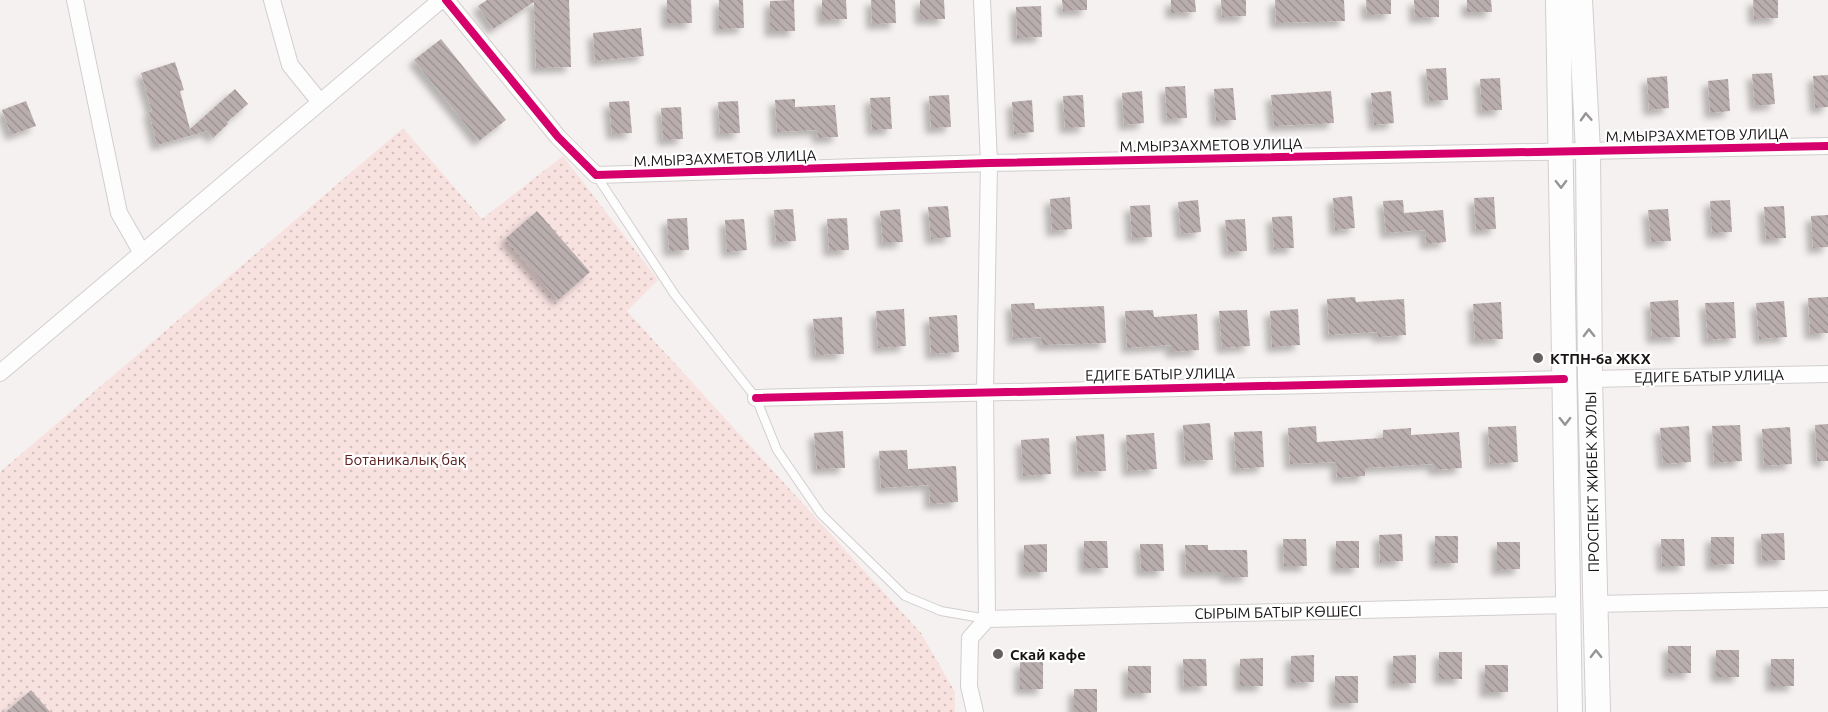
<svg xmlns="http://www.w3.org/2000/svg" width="1828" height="712" font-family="Ubuntu,sans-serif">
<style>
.garden{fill:url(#garden-dots)}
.building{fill:url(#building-back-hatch);filter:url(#shadow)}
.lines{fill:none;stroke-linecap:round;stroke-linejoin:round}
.lane-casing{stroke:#d2cece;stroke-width:10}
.street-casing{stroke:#d2cece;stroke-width:18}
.secondary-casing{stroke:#d2cece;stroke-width:26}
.lane{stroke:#fefdfd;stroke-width:8}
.street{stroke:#fefdfd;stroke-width:16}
.secondary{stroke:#fefdfd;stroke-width:24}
.cycleway-casing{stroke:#fff;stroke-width:11}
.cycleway{stroke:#d6006c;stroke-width:8}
.oneway{stroke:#969494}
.poi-dot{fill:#656161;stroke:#fff;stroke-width:2}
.labels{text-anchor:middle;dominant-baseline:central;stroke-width:4.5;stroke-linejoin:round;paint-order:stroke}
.street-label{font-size:15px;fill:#171413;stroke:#fff}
.poi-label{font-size:15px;font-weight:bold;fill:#171413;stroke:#fff;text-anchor:start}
.park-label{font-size:15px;fill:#5f201e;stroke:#fff}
</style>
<defs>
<pattern id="garden-dots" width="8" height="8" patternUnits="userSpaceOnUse" patternTransform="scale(1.5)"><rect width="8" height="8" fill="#f8e2e0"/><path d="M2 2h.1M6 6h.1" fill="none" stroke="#d4c1bf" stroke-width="1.8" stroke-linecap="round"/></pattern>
<pattern id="building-back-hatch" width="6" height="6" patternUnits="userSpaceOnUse" patternTransform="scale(1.5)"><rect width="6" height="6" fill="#b9adad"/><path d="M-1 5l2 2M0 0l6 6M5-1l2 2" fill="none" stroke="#9e9494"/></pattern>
<filter id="shadow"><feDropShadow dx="-5.5" dy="5.5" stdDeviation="3" flood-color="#0004"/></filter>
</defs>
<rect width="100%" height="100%" fill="#f6f1f1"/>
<path class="garden" d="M403,128L482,219L563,156L658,280L627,311L921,633L955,692V712H0V472Z"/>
<path class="building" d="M487,0H569L571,67L536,68L534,2L493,29L478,6Z
M667,0H691L692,23H667Z
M719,0H743L744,28L719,29Z
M794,0L795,31H770V1Z
M822,0H846L847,19L822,20Z
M871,0H895L896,23L872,24Z
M920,0H944L945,19H920Z
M1062,0H1087V10L1063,11Z
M1171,0H1195L1196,12L1171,13Z
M1221,0H1246V16L1222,17Z
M1275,0H1344L1345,21L1276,23Z
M1366,0H1391V14L1367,15Z
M1414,0H1439V17L1415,18Z
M1467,0H1491L1492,12H1467Z
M1753,0H1778V18L1754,19Z
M1041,6L1042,37L1017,38L1016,7Z
M641,28L644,56L595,61L593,33Z
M441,39L506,120L479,141L414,60Z
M175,62L184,90L180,91L190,129L235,89L248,104L227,122L228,124L213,138L207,131L157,145L149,112L152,111L141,73Z
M1446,68L1448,100L1429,101L1426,69Z
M1772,73L1775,104L1755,106L1752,74Z
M1828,75V107L1815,108L1813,76Z
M1667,76L1669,108L1649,110L1647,78Z
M1500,78L1502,110L1482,111L1480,79Z
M1728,79L1730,111L1710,113L1708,81Z
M1185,86L1187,118L1167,119L1165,87Z
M1233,88L1236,120L1216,121L1214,89Z
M1142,91L1144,123L1124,125L1122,93Z
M1331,91L1334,123L1274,126L1271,95Z
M1391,91L1394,123L1374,125L1371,93Z
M949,95L951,127L931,128L929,96Z
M1083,95L1085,127L1065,128L1063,96Z
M890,97L892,129L872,130L870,98Z
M795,99V107L835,105L838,137L818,138L817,130L777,132L775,100Z
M1032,100L1034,132L1014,134L1012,102Z
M26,101L36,126L11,135L2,110Z
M629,101L632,133L612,134L609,102Z
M738,101L740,133L720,134L718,102Z
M681,107L683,139L663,140L661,108Z
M1352,196L1355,228L1335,230L1333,198Z
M1070,197L1072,229L1052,231L1050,199Z
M1494,197L1496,229L1476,230L1474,198Z
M1198,200L1201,232L1181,234L1178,202Z
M1403,200L1404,213L1443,210L1446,242L1426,244L1425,230L1386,233L1383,201Z
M1730,200L1732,232L1712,233L1710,201Z
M1150,205L1152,237L1132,238L1130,206Z
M948,206L951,237L931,239L928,207Z
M1784,206L1786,238L1766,239L1764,207Z
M793,209L796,241L776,242L774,210Z
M900,209L903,242L883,243L880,211Z
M1668,209L1671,241L1651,242L1648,210Z
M537,211L590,272L558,300L505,239Z
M1828,215V247L1813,248L1811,216Z
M1292,216L1294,248L1274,249L1272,217Z
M687,218L689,250L669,251L667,219Z
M847,218L849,250L829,251L827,219Z
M744,219L747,250L727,252L725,220Z
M1245,219L1247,251L1228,252L1225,220Z
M1355,297L1356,302L1404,299L1406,335L1378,337L1377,332L1329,335L1327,299Z
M1828,297V333L1810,334L1808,298Z
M1678,300L1680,337L1652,338L1650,302Z
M1784,301L1787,337L1759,339L1756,303Z
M1501,302L1503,339L1475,340L1473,304Z
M1734,302L1736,338L1708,340L1705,303Z
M1034,303L1035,309L1104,306L1106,343L1042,345L1041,337L1013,339L1011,304Z
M904,309L906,346L878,348L876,311Z
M1298,309L1300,345L1272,347L1270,311Z
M1153,310L1154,317L1197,314L1199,350L1171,352V345L1127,348L1125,311Z
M1247,310L1250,346L1222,348L1219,311Z
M957,315L959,352L931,354L929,317Z
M842,317L844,354L816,355L813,319Z
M1210,423L1213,460L1185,461L1183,425Z
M1828,424V461H1817L1815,425Z
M1740,425L1742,461L1714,463L1712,426Z
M1316,426L1317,442L1383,438V430L1411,428V435L1459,432L1462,468L1434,470L1433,464L1365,468V476L1337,478L1336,462L1290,464L1288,428Z
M1516,426L1518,462L1490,464L1488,427Z
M1689,426L1691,462L1663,464L1660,428Z
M1790,427L1792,464L1764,466L1762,429Z
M843,431L845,468L817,469L814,433Z
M1262,431L1264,467L1236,469L1234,432Z
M1154,433L1157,469L1128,471L1126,435Z
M1104,434L1106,471L1078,472L1076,436Z
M1049,438L1051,474L1023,476L1021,440Z
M907,450L908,469L956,466L958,502L930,504L929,485L881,488L879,451Z
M1784,533L1785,560L1762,561L1761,534Z
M1402,534L1403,561L1380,562L1379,535Z
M1435,536H1458V563H1435Z
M1711,537H1734V564L1711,565Z
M1283,539H1306L1307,566H1284Z
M1661,539H1684L1685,566H1662Z
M1084,541H1107L1108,568H1084Z
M1336,541H1359V568H1336Z
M1497,542H1520V569L1497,570Z
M1047,544V572H1024V545Z
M1140,544H1163L1164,571H1141Z
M1185,545H1208V550H1247L1248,577H1225V572H1186Z
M1668,646H1691V673H1668Z
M1716,650H1739V677H1716Z
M1439,652H1462V679H1439Z
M1314,655V682L1291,683V656Z
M1416,655V683H1393V656Z
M1263,658V686H1240V659Z
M1183,659H1206L1207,686L1184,687Z
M1771,659H1794V686H1771Z
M1020,662H1043V689H1020Z
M1485,665H1508V692H1485Z
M1128,666H1151V693H1128Z
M1335,676H1358V703H1335Z
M1074,689H1097V712H1074Z
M31,690L50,712H6Z"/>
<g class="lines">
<defs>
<path id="lane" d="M596,175L675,295L756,398L777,450L821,514L905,596L941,611L987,619"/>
<path id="street" d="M75,0L119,213L142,253
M272,0L290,65L320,102
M446,0L558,137L596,175L989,163L1828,146
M0,373L441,0
M1590,379L1828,374
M756,398L1564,379
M1595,604L1828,599
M987,619L1569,605
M975,712L969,686L970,638L987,619L985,391L989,163L982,0"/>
<path id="secondary" d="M1558,0L1570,712
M1580,0L1588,151L1590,379L1598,712"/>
</defs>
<use href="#lane" class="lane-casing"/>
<use href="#street" class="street-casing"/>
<use href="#secondary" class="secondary-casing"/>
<use href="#lane" class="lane"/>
<use href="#street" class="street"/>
<use href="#secondary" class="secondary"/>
<defs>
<path id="cycleway" d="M446,0L558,137L596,175L989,163L1828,146
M756,398L1564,379"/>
</defs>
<use href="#cycleway" class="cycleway-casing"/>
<use href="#cycleway" class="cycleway"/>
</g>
<defs><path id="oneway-chevron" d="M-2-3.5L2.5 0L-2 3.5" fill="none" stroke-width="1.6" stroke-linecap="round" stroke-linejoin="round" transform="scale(1.5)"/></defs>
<g class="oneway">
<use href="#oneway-chevron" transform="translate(1586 117) rotate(-93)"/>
<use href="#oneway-chevron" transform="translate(1561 184) rotate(89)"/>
<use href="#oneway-chevron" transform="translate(1589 333) rotate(-91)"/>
<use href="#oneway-chevron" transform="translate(1565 421) rotate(89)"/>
<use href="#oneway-chevron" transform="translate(1596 654) rotate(-91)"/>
</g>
<g class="poi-dot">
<circle cx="1538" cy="358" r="6"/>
<circle cx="998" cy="654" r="6"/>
</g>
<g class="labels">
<g class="street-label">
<text transform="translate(1697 135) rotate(-1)">М.МЫРЗАХМЕТОВ УЛИЦА</text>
<text transform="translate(1211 145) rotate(-1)">М.МЫРЗАХМЕТОВ УЛИЦА</text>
<text transform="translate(725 158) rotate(-2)">М.МЫРЗАХМЕТОВ УЛИЦА</text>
<text transform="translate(1160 374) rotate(-1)">ЕДИГЕ БАТЫР УЛИЦА</text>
<text transform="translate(1709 376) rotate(-1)">ЕДИГЕ БАТЫР УЛИЦА</text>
<text transform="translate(1592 482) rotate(-91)">ПРОСПЕКТ ЖИБЕК ЖОЛЫ</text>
<text transform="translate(1278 612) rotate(-1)">СЫРЫМ БАТЫР КӨШЕСІ</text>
</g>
<g class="poi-label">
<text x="1550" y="358">КТПН-6а ЖКХ</text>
<text x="1010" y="654">Скай кафе</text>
</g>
<g class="park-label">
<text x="405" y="459">Ботаникалық бақ</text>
</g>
</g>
</svg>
